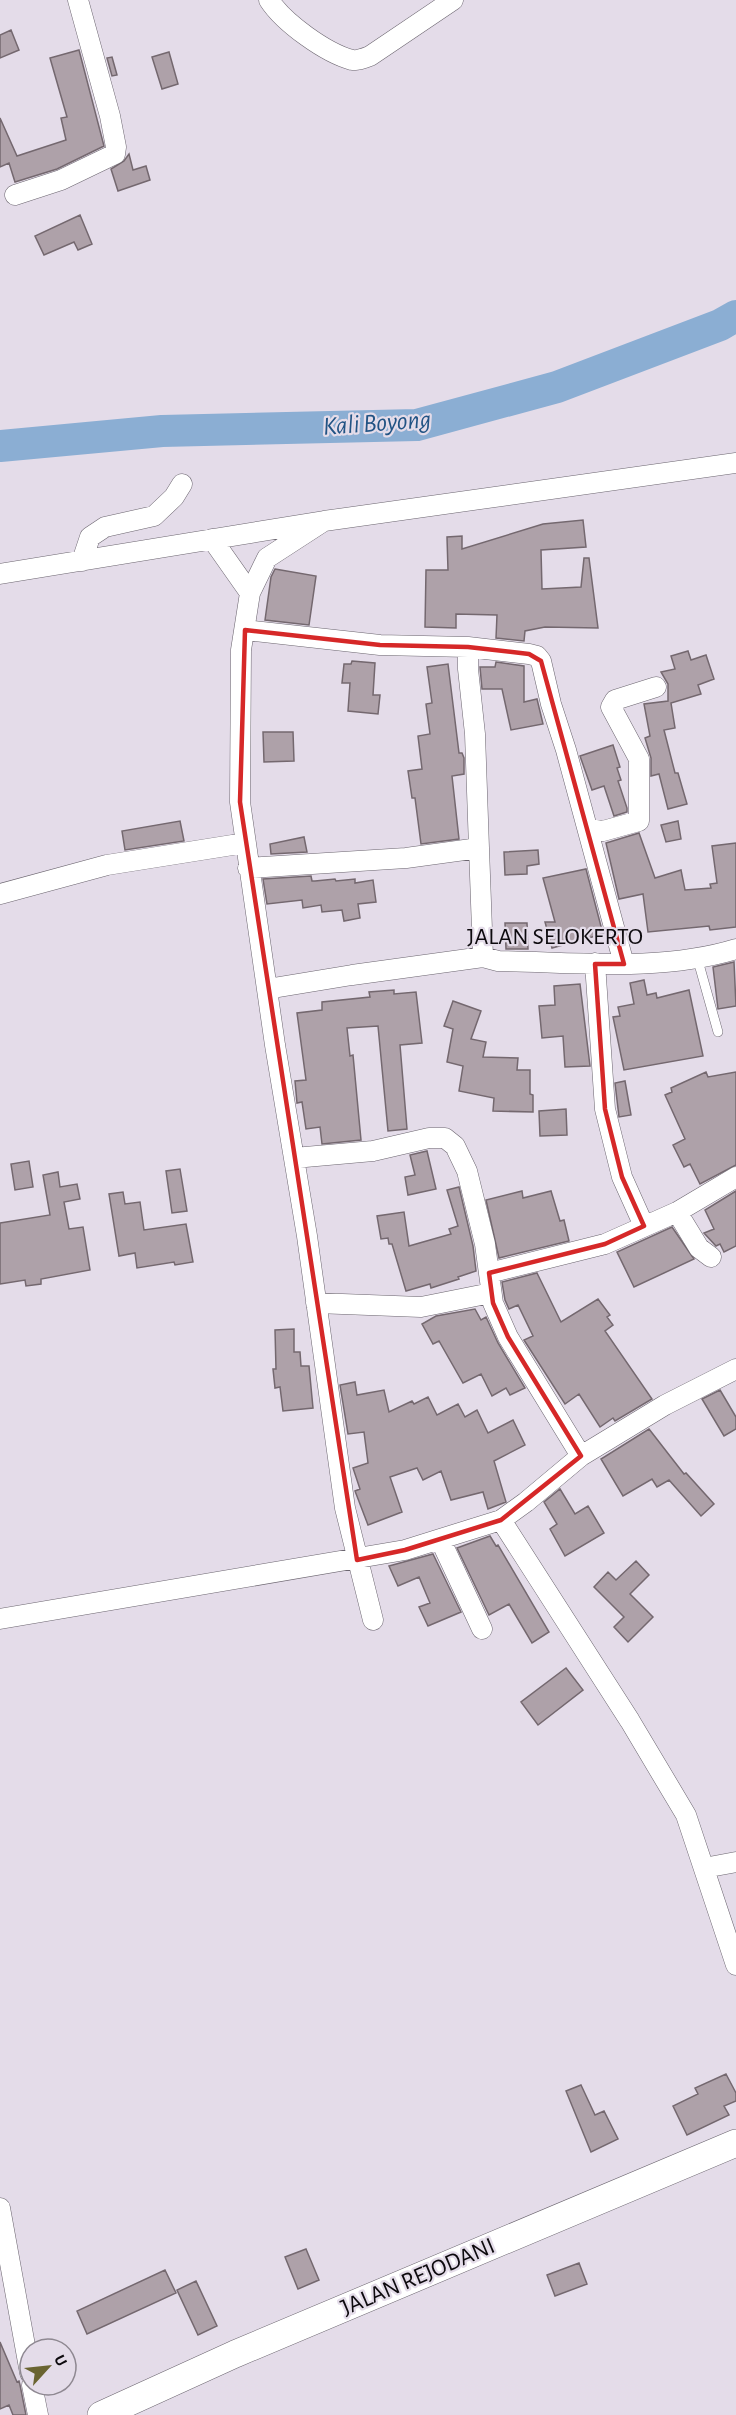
<svg xmlns="http://www.w3.org/2000/svg" width="736" height="2415" font-family="'Alegreya Sans',sans-serif">
<style>
.lines{fill:none;stroke-linecap:round;stroke-linejoin:round}
.river{stroke:#8baed3;stroke-width:32}
.building{fill:#aea1a9;stroke:#74686f;stroke-width:1.5}
.lane-casing{stroke:#6b656f;stroke-width:10}
.street-casing{stroke:#6b656f;stroke-width:21}
.secondary-casing{stroke:#6b656f;stroke-width:28}
.lane{stroke:#fff;stroke-width:9}
.street{stroke:#fff;stroke-width:20}
.secondary{stroke:#fff;stroke-width:27}
.marked{fill:none;stroke:#d62828;stroke-width:4.5;stroke-linejoin:round}
.labels{text-anchor:middle;dominant-baseline:central;stroke-width:4.5;stroke-linejoin:round;paint-order:stroke}
.street-label{font-size:24px;fill:#0d0a0e;stroke:#e4dce9}
.water-label{font-size:26px;font-style:italic;fill:#215384;stroke:#e4dce9}
</style>
<rect width="100%" height="100%" fill="#e4dce9"/>
<g class="lines">
<path class="river" d="M0,446L162,431L417,425L557,387L720,325L736,316"/>
</g>
<path class="building" d="M11,30L19,50L0,58V35Z
M79,50L104,146L57,169L15,182L9,163L0,167V118L17,156L66,140L61,118L67,117L50,58Z
M169,52L178,84L162,89L152,57Z
M112,57L117,75L112,76L107,58Z
M129,154L133,170L146,166L150,180L118,191L111,169L124,161Z
M80,215L92,244L78,250L74,242L44,255L35,236Z
M583,520L586,547L541,550L542,589L581,587L584,558H589L598,628L545,627L525,631L524,641L496,638L497,615L456,614V628L425,627L426,570H448L447,537L462,536V549L543,524Z
M275,569L316,576L309,625L265,620L271,577Z
M688,651L691,660L706,655L714,679L698,685L701,694L671,703L675,728L664,730L675,773H678L687,804L668,809L659,774L651,776V758L645,738L650,736L644,704L668,701V684L661,672L675,669L671,656Z
M352,661L375,663L373,695H380L378,714L348,711L350,683H342L344,664H351Z
M496,662L524,666V702L537,699L543,724L511,730L502,689H482L480,667H495Z
M448,664L459,753H462L464,758V774L452,776L459,839L421,844L415,798H412L408,771L422,769L418,736L430,734L426,704L432,703L427,667Z
M263,732H293L294,761L264,762Z
M613,745L620,767L617,768L621,780L618,781L627,808V812L614,816L604,786L592,790L580,756Z
M180,821L184,841L125,850L122,831Z
M678,821L681,839L666,842L661,825Z
M639,833L655,878L681,870L685,890L711,888L710,884L717,883L712,846L736,843V927L710,930L709,926L648,932L643,894L619,899L606,843Z
M304,837L307,852L271,854L270,844Z
M538,850L539,864L527,866V874L505,875L504,852Z
M586,869L603,934L552,948L545,922H555L543,878Z
M311,876L312,881H315L335,879L336,881L355,879V883L373,880L376,902L358,904L360,918L344,921L342,910L322,912L321,905L303,908L302,900L267,904L263,879Z
M505,923H527L528,949H506Z
M734,962L736,1006L718,1009L713,967Z
M644,980L647,995L656,993L657,998L689,990L703,1056L624,1070L613,1017L620,1016L618,1007L634,1004L630,983Z
M580,984L590,1066L565,1067L563,1036L542,1038L539,1006L555,1005L554,986Z
M394,990V994L416,992L422,1043L400,1045L407,1129L388,1131L378,1026L347,1028L350,1056L353,1055L361,1140L322,1144L320,1127L306,1129L302,1102L297,1103L295,1081L306,1080L297,1013L322,1010V1002L370,997L369,992Z
M453,1001L481,1011L471,1039L486,1042L483,1057L518,1058L517,1070H530V1094L533,1095V1112L493,1111L494,1098L459,1091L463,1066L447,1062L453,1029L444,1026Z
M706,1072L708,1077L736,1072V1165L700,1184L690,1164L684,1167L673,1145L685,1139L665,1095L672,1092L671,1088Z
M625,1081L631,1115L619,1117L615,1083Z
M566,1109L567,1135L540,1136L539,1111Z
M427,1151L436,1189L408,1195L405,1177L415,1175L410,1155Z
M29,1161L33,1187L15,1190L11,1164Z
M180,1169L187,1211L172,1213L166,1171Z
M58,1172L60,1187L77,1184L80,1199L64,1202L69,1229L83,1227L90,1270L41,1279V1284L26,1286L25,1280L0,1284V1223L50,1215L43,1175Z
M459,1187L473,1246L476,1271L458,1277L459,1279L431,1288L430,1284L406,1291L392,1244H389L388,1238L381,1239L377,1216L404,1212L409,1246L451,1234L449,1229L458,1226L447,1190Z
M522,1191L523,1198L551,1191L560,1221L564,1220L569,1241L499,1258L486,1200Z
M736,1191V1246L724,1252L720,1244L716,1246L704,1233L714,1229L705,1210Z
M123,1192L125,1204L140,1202L144,1230L186,1224L193,1262L175,1265L174,1262L137,1268L135,1253L119,1256L109,1194Z
M672,1227L694,1259L634,1287L617,1252Z
M537,1273L561,1322L598,1299L610,1315L607,1317L613,1325L605,1331L652,1399L615,1421L613,1418L600,1427L579,1394L565,1404L524,1340L533,1336L518,1305L509,1309L505,1300L502,1282Z
M475,1309L481,1320L486,1317L498,1343L525,1388L510,1395L506,1388L492,1396L481,1374L463,1383L439,1341L433,1344L422,1324L436,1316Z
M294,1329V1352H300L301,1366H309L313,1408L283,1411L280,1387L275,1388L273,1369H276L275,1330Z
M355,1382L357,1395L384,1390L389,1412L412,1401L414,1404L428,1397L437,1415L458,1404L465,1417L477,1410L488,1433L513,1420L525,1445L494,1461L506,1502L488,1509L483,1492L451,1500L441,1471L423,1480L417,1468L390,1477L402,1512L368,1525L355,1491L360,1489L353,1468L368,1463L364,1432L348,1434L340,1385Z
M720,1390L736,1417V1429L724,1436L702,1399Z
M649,1429L684,1474L686,1473L714,1504L701,1516L669,1480L657,1487L652,1479L623,1496L601,1459Z
M560,1489L575,1514L588,1506L604,1533L565,1556L550,1529L557,1524L544,1502Z
M490,1536L496,1546L498,1545L549,1632L532,1643L509,1604L489,1615L457,1548Z
M433,1554L461,1612L428,1626L419,1607L430,1603L419,1577L398,1586L389,1566Z
M636,1561L649,1575L630,1594L653,1617L628,1642L614,1627L624,1617L594,1587L608,1572L616,1580Z
M566,1668L583,1690L538,1725L521,1702Z
M726,2074L736,2093V2101L724,2106L729,2115L687,2135L673,2106L698,2094L695,2088Z
M581,2085L595,2115L604,2111L618,2139L591,2152L566,2091Z
M306,2249L319,2280L298,2289L285,2257Z
M579,2263L587,2284L555,2296L547,2275Z
M165,2270L176,2293L87,2334L77,2311Z
M196,2281L217,2326L198,2335L177,2290Z
M0,2342L17,2382L19,2381L20,2385L26,2415H13L9,2405L0,2409Z"/>
<g class="lines">
<defs>
<path id="lane" d="M697,957L718,1032"/>
<path id="street" d="M269,0C284,23 326,53 352,60C358,61 365,58 370,56L453,0
M15,195L61,180L115,154L116,147L110,116L78,0
M324,521L267,558L250,593L241,650L240,802L275,1045L307,1236L345,1508L373,1620
M212,539L250,593
M82,561L90,537L105,527L154,516L174,497L182,484
M0,574L324,521L736,463
M245,630L380,645L468,647V669L475,734L479,848L406,858L248,868
M468,647L529,654L537,656L541,661L551,704L566,750L624,964
M588,829L603,831L639,821V759L611,707L615,700L656,687
M479,848L483,957
M0,894L107,865L245,843
M595,963L605,1109L622,1177L644,1226
M267,989L352,975L483,957L498,961C575,962 661,972 736,949
M294,1158L373,1151L429,1138H445L455,1146L467,1171L485,1244L493,1303L508,1337L581,1456
M677,1212L699,1248L711,1257
M489,1273L605,1244L677,1212L736,1177
M316,1303L421,1307L491,1293
M501,1520L526,1502L581,1456L665,1405L736,1369
M440,1539L482,1629
M0,1619L405,1550L501,1520L630,1721L686,1815L736,1965
M704,1868L736,1862
M0,2208L30,2373
M32,2385L38,2415"/>
<path id="secondary" d="M101,2415L235,2354L736,2143"/>
</defs>
<use href="#lane" class="lane-casing"/>
<use href="#street" class="street-casing"/>
<use href="#secondary" class="secondary-casing"/>
<use href="#lane" class="lane"/>
<use href="#street" class="street"/>
<use href="#secondary" class="secondary"/>
</g>
<path class="marked" d="M245,630L380,645L468,647L529,654L541,661L624,964H595L605,1109L622,1177L644,1226L605,1244L489,1273L493,1303L508,1337L581,1456L501,1520L405,1550L357,1560L240,802Z"/>
<g class="labels">
<g class="street-label">
<text x="555" y="937">JALAN SELOKERTO</text>
<text transform="translate(418 2277) rotate(-23)">JALAN REJODANI</text>
</g>
<g class="water-label">
<text transform="translate(377 423) rotate(-4)">Kali Boyong</text>
</g>
</g>
<g transform="translate(48 2367) rotate(63)"><circle r="28" fill="#e4dce9" stroke="#8e8891" stroke-width="1.5"/>
<path d="M0-4.5L10 22L0 15L-10 22Z" fill="#6a6431"/>
<text y="-9" font-size="16" font-weight="bold" text-anchor="middle" fill="#0d0a0e">U</text>
</g>
</svg>
